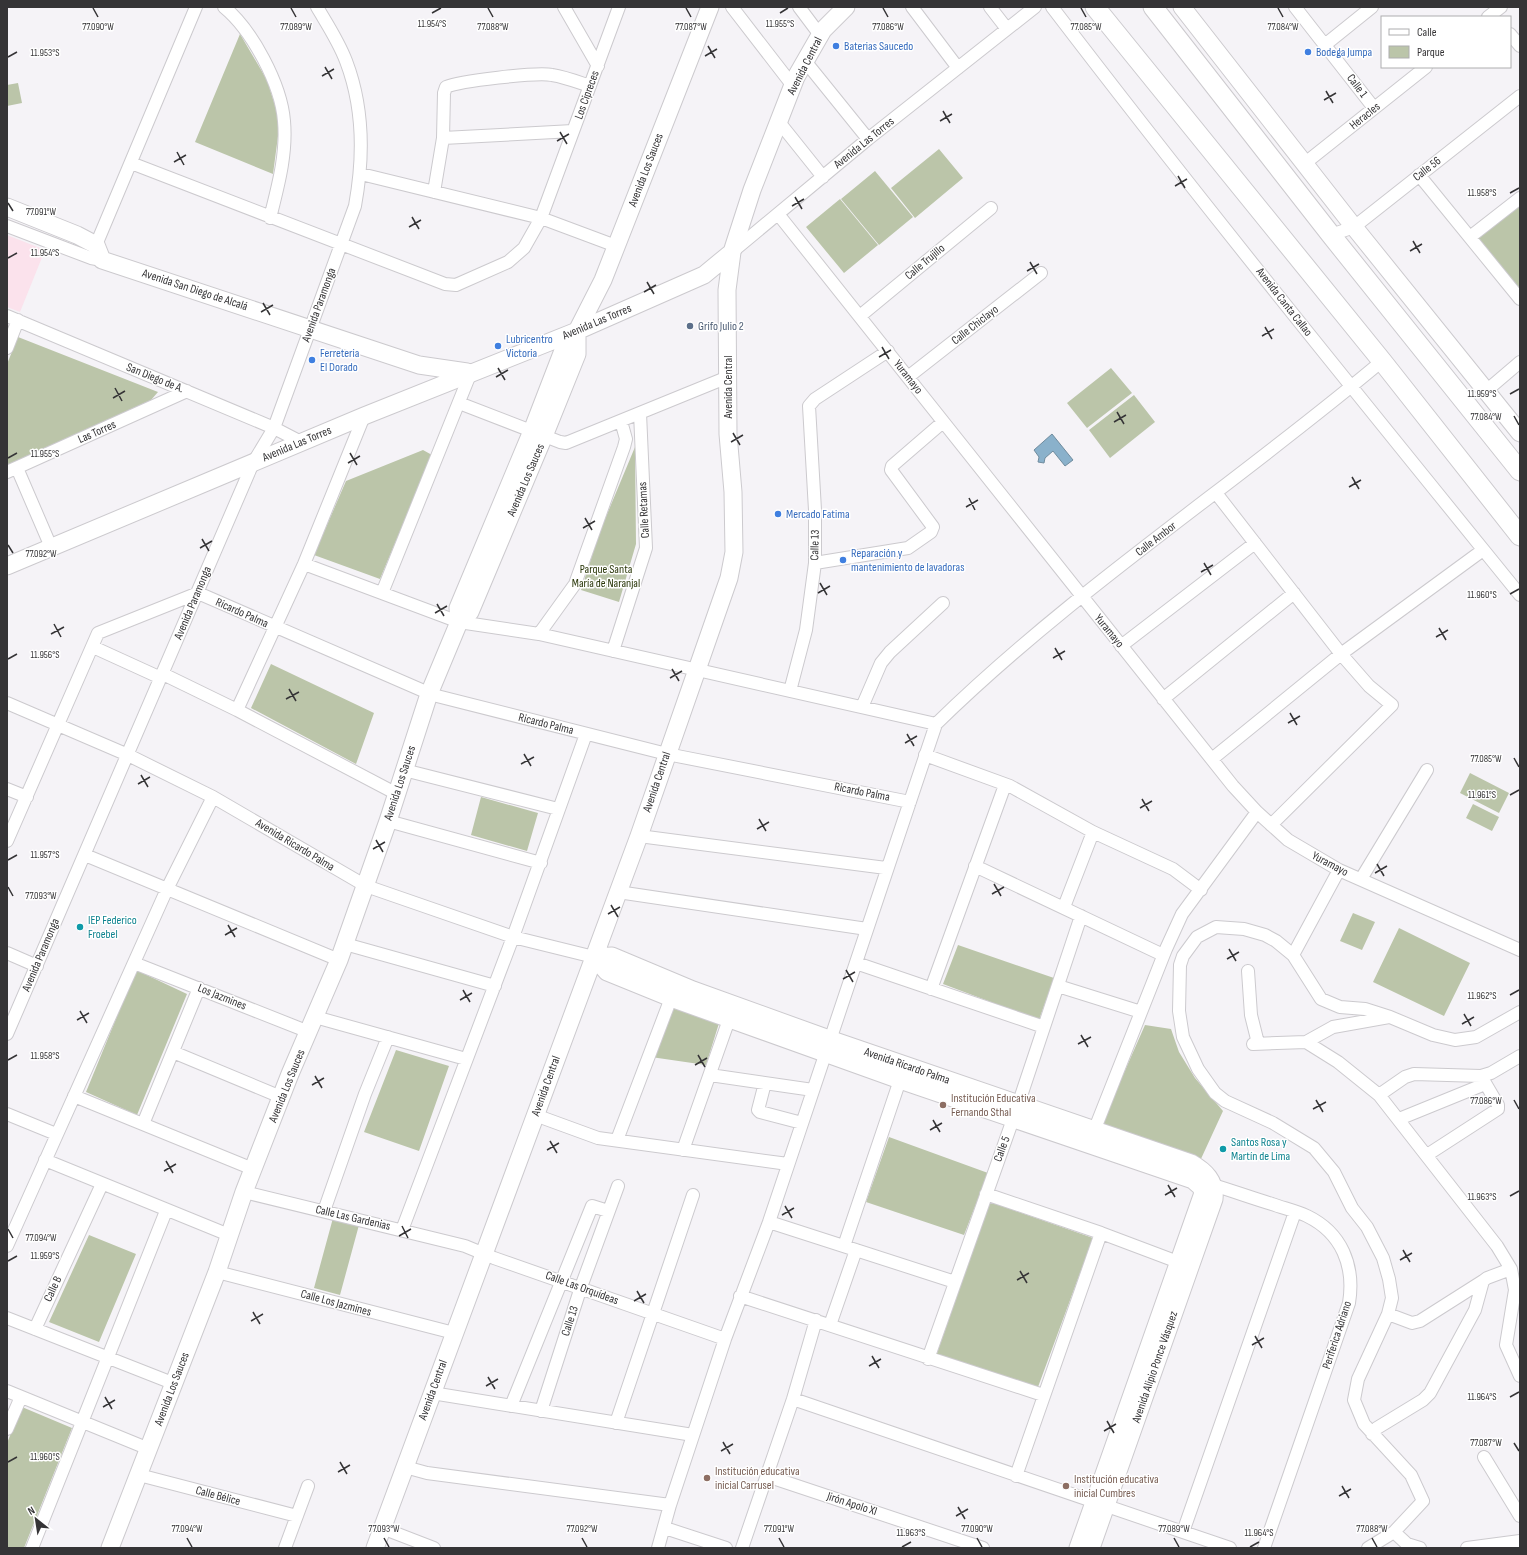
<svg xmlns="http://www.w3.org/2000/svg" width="1527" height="1555" font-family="'Sofia Sans Condensed',sans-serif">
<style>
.education{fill:#fbe2ec}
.green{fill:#bbc5a9}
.water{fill:#8ab1cb;stroke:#708c9e}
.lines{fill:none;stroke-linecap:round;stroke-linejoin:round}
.street-casing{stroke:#cccace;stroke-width:14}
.secondary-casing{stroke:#cccace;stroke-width:19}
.primary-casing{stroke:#cccace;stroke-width:21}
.street{stroke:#fff;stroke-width:12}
.secondary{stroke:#fff;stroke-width:17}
.primary{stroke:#fff;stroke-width:19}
.ticks{fill:none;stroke:#353436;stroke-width:1.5}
.shop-dot{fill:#3f7fe0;stroke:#fff;stroke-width:1.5}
.service-dot{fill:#5c6f8a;stroke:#fff;stroke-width:1.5}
.culture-dot{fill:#0f9aa8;stroke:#fff;stroke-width:1.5}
.education-dot{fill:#8d6e63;stroke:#fff;stroke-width:1.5}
.labels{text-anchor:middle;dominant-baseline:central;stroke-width:3;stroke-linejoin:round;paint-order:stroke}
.shop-label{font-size:12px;fill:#366cbe;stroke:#fff;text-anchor:start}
.street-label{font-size:12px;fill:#353436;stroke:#fff}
.service-label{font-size:12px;fill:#4e5e75;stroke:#fff;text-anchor:start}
.park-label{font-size:12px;fill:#293608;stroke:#fff}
.culture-label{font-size:12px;fill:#0d838f;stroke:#fff;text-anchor:start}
.education-label{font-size:12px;fill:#785e54;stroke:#fff;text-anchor:start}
.ticks-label{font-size:10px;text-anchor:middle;fill:#353436;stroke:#fff;stroke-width:3;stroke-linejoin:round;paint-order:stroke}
</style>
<rect width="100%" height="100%" fill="#f5f3f7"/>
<path class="education" d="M7,235L45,250L20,312L7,307Z"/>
<path class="green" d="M240,34L267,80L280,121L273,174L195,142Z
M18,83L22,103L7,106V85Z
M939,149L963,178L915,218L891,188Z
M875,171L913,217L879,245L841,199Z
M840,199L878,245L844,273L806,227Z
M1520,200V292L1475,235Z
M18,337L158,392L151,400L7,466V364Z
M1111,368L1132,393L1087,428L1067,403Z
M1134,395L1155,422L1110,458L1089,430Z
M635,447L636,544L619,602L581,590L600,531Z
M423,450L432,455L380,579L314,555L346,481Z
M271,664L374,713L356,764L251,708Z
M1470,773L1509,793L1499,813L1460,793Z
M481,797L538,813L527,851L471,835Z
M1473,804L1499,817L1492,831L1466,818Z
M1353,913L1375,922L1362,950L1340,941Z
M1399,928L1470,963L1444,1016L1373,982Z
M958,945L1054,978L1039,1020L943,984Z
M136,970L187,994L137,1115L86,1092Z
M671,1008L720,1020L706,1065L651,1057Z
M1145,1025L1171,1029L1179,1052L1195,1078L1223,1111L1200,1161L1101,1125Z
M396,1050L449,1066L419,1151L364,1132Z
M889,1137L988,1173L964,1235L866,1202Z
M990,1202L1093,1238L1038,1387L936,1356Z
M333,1218L359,1225L340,1295L314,1288Z
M89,1235L136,1254L99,1342L49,1322Z
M22,1407L72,1428L24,1548H7V1443Z"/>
<path class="water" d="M1052,434L1073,460L1065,466L1053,451L1045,458L1044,463L1038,462L1039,457L1034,450Z"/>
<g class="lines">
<defs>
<path id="street" d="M224,7C252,30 281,84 284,121C287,154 278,186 270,218
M564,7L598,66
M732,7L793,86
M799,7L820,35
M912,7L958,68
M990,7L1007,29
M1052,7C1204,206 1362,400 1520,595
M1295,7L1374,108
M1488,17L1501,7
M1510,34L1520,46
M1326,44L1372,7
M805,61L868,139
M779,122L823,177
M443,138L573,131
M131,163L445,284L456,285L465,281L508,262L524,248L541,218L619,7
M1304,164L1426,67
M361,174L541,218L616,246
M1419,175L1520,299
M434,192L443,138L444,93L446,87C459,81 537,72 552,75C565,77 578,82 590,86
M778,214L1233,786L1257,812L1288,840L1339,870L1520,950
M7,226L91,258L102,260
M1331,235L1354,227L1520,96
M1470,237L1520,198
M96,245L196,7
M732,252L868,139L1035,7
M7,316L274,428L301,442
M860,316L991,208
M7,348L18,320
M908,377L1041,273
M1486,391L1520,362
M459,403L560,442L566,443L728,377
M17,468L51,547
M7,472L187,391
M1216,493L1341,654L1369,686L1392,705L1271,825
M815,563L908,548L931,532L933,527L891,470L892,466L943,422
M304,564L459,622L539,634L936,724
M382,593L471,372
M539,634L575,584L624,447L626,439L621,421
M1121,646L1255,543
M93,647L161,678
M613,651L646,548L640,413
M163,674L237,710L397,794
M790,691L806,630L815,563V510L809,406L815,399L888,351
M1163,699L1294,593
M7,703L128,755L213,797L366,886L513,937L594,957
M862,707L881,663L890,652L943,603
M237,710L304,564L364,416
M925,755L1010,786L1093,832L1173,869L1201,890
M1212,759L1341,654L1483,550
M404,770L558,809
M7,789L27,797
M388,821L541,863
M639,836L886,868
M7,841L98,633L198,593L433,695L667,754L910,802
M85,855L339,960
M975,866L1163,955
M1361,879L1427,770
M618,892L867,929
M1064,907L1093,832
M345,944L495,986
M7,953L37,966
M1293,955L1339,870
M134,963L309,1032
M856,963L1044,1027
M1248,971L1251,1015L1258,1043
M1058,986L1141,1012
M931,989L1005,785
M315,1017L466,1059
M7,1034L253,463L274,428L355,206C364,157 364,108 346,61C339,42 327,24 317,7
M1306,1042L1338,1062L1379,1095L1497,1246L1511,1269L1515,1290L1506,1345L1520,1376
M1253,1044L1306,1042L1333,1027L1389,1017
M173,1052L281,1097
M710,1075L813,1090
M765,1083L758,1110L760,1112L802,1123
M1379,1095L1405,1077L1414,1074L1481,1076L1491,1073L1520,1056
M74,1096L253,1169
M7,1114L56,1134
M535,1115L598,1138L788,1164
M1399,1119L1485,1084
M143,1124L199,988
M1092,1136L1166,949L1182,914L1257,812
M617,1140L671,998
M683,1150L732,1011
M1427,1155L1498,1109V1105L1481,1076
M45,1160L229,1235
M1207,1186L1213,1185C1233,1191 1252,1198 1272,1204C1283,1208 1296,1211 1307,1216C1342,1233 1355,1266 1349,1303L1264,1548
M244,1192L465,1246L494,1258L725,1339
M986,1194L1101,1233L1186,1265
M324,1211L365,1094L388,1037
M769,1222L955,1282
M402,1230L513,937L586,734
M7,1246L167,889L213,797
M844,1246L900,1080
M217,1272L454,1333
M740,1296L1043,1395
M1388,1314L1412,1323L1420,1321L1483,1281
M7,1318L175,1384
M830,1325L856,1250
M35,1329L102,1184
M928,1359L1018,1105L1081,916
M7,1391L149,1449
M432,1393L693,1435
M793,1399L1230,1548
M511,1406L592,1206L608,1211
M541,1411L581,1287L618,1186
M616,1423L693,1195
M7,1429L21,1397
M1372,1434L1377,1428L1423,1400L1430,1393L1475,1310L1483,1281L1487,1278L1511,1269
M1484,1457L1520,1516
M405,1467L427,1473L670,1505
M139,1475L297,1516
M767,1476L983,1548
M1016,1476L1101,1233
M382,1528L434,1548
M665,1528L726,1548
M1183,1532L1295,1212
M1394,1532L1407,1544L1420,1548
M32,1548L166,1211
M285,1548L308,1486
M658,1548L670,1505L725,1339L769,1222L936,724C1073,590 1236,484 1382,361
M742,1548L793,1399L816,1320
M1368,1548L1394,1532L1423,1501L1411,1475L1364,1424L1354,1400L1358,1379L1388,1314L1392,1298L1389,1279L1383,1258L1367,1227L1352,1208L1334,1172L1314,1148L1273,1123L1225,1101L1215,1093L1198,1069L1183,1037L1179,1011L1180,965L1183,956L1197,937L1216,927L1244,929L1265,935L1276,941L1293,955L1321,999L1340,1007L1365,1009L1390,1017L1433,1035L1455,1040L1476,1037L1520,1012
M1467,1548L1520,1541"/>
<path id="secondary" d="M1182,7L1354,227L1520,433
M7,207L77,235L96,245L102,260L419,365L467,372
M7,566L364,416L577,331L704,275L732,252
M459,622L470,612L544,436L577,354V331
M594,957L612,956L693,990L829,1039L1191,1163C1205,1171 1216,1181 1214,1199L1091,1548
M594,957L607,972L671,998L900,1080L1193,1180L1201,1187L1203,1193L1078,1548
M110,1548L217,1272L244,1192L290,1074L339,960L388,821L429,694L459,622L458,608L532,431L564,348L577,331L603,280L710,7
M375,1548L639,836L729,578L734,552L733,492L728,434L727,290L732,252L752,190L796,77L823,30L846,7"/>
<path id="primary" d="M1095,7L1382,361L1520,536
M1153,7L1331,235L1520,471"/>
</defs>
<use href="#street" class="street-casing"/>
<use href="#secondary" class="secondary-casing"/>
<use href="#primary" class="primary-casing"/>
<use href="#street" class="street"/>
<use href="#secondary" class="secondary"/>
<use href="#primary" class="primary"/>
</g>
<path class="ticks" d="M93,8L98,17M291,8L296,17M488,8L493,17M686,8L691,17M883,8L888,17M1081,8L1086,17M1278,8L1283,17M432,13L441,8M780,13L788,8M708,46L715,58M705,56L717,49M8,57L17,52M325,67L332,79M322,76L334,69M1326,91L1333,103M1324,100L1336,93M943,111L950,123M940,121L952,114M560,132L567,144M557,141L569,134M177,152L184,165M174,162L186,155M1178,176L1185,188M1175,186L1187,179M1510,193L1519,188M795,197L802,209M8,203L13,211M792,206L804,199M412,217L419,229M409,227L421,220M1413,241L1420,253M1410,251L1422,244M8,258L17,253M1030,262L1037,274M1027,271L1039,264M647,282L654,294M644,292L656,285M263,303L270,315M261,312L273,305M1265,327L1272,339M1262,336L1274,329M882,347L889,359M879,357L891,350M498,368L505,380M496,377L508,370M115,388L122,401M1510,394L1519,389M113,398L125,391M1117,412L1124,424M1514,416L1519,425M1114,422L1126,415M733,433L740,445M731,442L743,435M350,453L357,465M8,458L17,453M348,463L360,456M1352,477L1359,489M1349,487L1361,480M969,498L975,510M966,507L978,500M585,518L592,530M583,528L595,521M202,539L209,551M8,545L13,553M200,548L212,541M1204,563L1211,575M1201,572L1213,565M820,583L827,595M818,593L830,586M1510,594L1519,589M437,604L444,616M435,613L447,606M54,624L61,637M1439,628L1446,640M51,634L64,627M1436,637L1448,630M1055,648L1062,660M1053,658L1065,651M8,659L17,654M672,669L679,681M670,678L682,671M289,689L296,701M286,699L299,692M1290,713L1297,725M1288,723L1300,716M907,734L914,746M905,743L917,736M524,754L531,766M1514,758L1519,767M521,764L534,757M141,775L148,787M138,784L150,777M1510,795L1519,790M1142,799L1149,811M1140,808L1152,801M759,819L766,831M757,829L769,822M376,840L383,852M373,849L385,842M8,860L17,855M1377,864L1384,876M1375,873L1387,866M994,884L1001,896M8,887L13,896M992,894L1004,887M611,905L618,917M608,914L620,907M228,925L235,937M225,935L237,928M1229,949L1236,961M1227,959L1239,952M846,970L853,982M843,979L855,972M463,990L470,1002M1510,995L1519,990M460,1000L472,993M80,1011L87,1023M1464,1014L1471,1026M77,1020L89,1013M1462,1024L1474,1017M1081,1035L1088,1047M1078,1044L1091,1037M698,1055L705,1067M8,1060L17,1055M695,1065L707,1058M315,1076L322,1088M312,1085L324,1078M1316,1100L1323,1112M1514,1100L1519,1109M1313,1109L1326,1102M933,1120L940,1132M930,1130L942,1123M550,1141L557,1153M547,1150L559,1143M166,1161L173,1173M164,1171L176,1164M1168,1185L1175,1197M1165,1195L1177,1188M1510,1196L1519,1191M785,1206L792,1218M782,1215L794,1208M402,1226L408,1238M8,1229L13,1238M399,1236L411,1229M1403,1250L1410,1262M1400,1260L1412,1253M8,1261L17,1256M1020,1271L1027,1283M1017,1280L1029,1273M637,1291L644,1303M634,1301L646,1294M253,1312L260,1324M251,1321L263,1314M1255,1336L1262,1348M1252,1345L1264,1338M872,1356L879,1368M869,1366L881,1359M488,1377L495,1389M486,1386L498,1379M105,1397L112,1409M1510,1397L1519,1392M103,1407L115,1400M1107,1421L1114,1433M1104,1431L1116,1424M723,1442L730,1454M1514,1443L1519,1451M721,1451L733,1444M8,1462L17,1457M340,1462L347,1474M338,1472L350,1465M1342,1486L1349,1498M1339,1496L1351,1489M958,1507L965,1519M956,1516L968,1509M187,1538L192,1547M384,1538L389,1547M582,1538L587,1547M779,1538L784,1547M977,1538L982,1547M1174,1538L1179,1547M1372,1538L1377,1547M902,1547L911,1542M1250,1547L1259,1542"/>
<g class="shop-dot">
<circle cx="836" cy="46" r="4"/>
<circle cx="1308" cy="52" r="4"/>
<circle cx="498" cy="346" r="4"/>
<circle cx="312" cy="360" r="4"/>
<circle cx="778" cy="514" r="4"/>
<circle cx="843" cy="560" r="4"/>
</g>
<circle class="service-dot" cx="690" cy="326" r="4"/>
<g class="culture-dot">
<circle cx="80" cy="927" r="4"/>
<circle cx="1223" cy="1149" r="4"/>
</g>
<g class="education-dot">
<circle cx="943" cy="1105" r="4"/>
<circle cx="707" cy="1478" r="4"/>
<circle cx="1066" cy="1486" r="4"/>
</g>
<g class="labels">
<g class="shop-label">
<text x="844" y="46">Baterias Saucedo</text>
<text x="1316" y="52">Bodega Jumpa</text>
<text x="506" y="339">Lubricentro<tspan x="506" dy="14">Victoria</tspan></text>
<text x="320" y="353">Ferreteria<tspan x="320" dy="14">El Dorado</tspan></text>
<text x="786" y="514">Mercado Fatima</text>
<text x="851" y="553">Reparación y<tspan x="851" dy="14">mantenimiento de lavadoras</tspan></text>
</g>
<g class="street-label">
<text transform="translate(805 66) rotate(-63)">Avenida Central</text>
<text transform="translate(1357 86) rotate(53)">Calle 1</text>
<text transform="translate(587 95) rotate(-70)">Los Cipreces</text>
<text transform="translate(1365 116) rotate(-39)">Heracles</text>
<text transform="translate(864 143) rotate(-39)">Avenida Las Torres</text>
<text transform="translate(1427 169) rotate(-38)">Calle 56</text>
<text transform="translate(646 170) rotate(-69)">Avenida Los Sauces</text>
<text transform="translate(925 262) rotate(-40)">Calle Trujillo</text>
<text transform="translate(195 290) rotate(18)">Avenida San Diego de Alcalá</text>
<text transform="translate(1284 302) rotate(52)">Avenida Canta Callao</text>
<text transform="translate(319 305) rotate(-70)">Avenida Paramonga</text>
<text transform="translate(597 322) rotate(-23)">Avenida Las Torres</text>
<text transform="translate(975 325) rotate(-38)">Calle Chiclayo</text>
<text transform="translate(908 377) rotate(52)">Yuramayo</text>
<text transform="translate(155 378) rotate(22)">San Diego de A.</text>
<text transform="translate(728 387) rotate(-90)">Avenida Central</text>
<text transform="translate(97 432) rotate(-24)">Las Torres</text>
<text transform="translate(297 444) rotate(-23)">Avenida Las Torres</text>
<text transform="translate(526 480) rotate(-67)">Avenida Los Sauces</text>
<text transform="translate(644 510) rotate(-93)">Calle Retamas</text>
<text transform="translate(1156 539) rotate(-38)">Calle Ambor</text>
<text transform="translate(815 545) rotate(-89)">Calle 13</text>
<text transform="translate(193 603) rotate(-67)">Avenida Paramonga</text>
<text transform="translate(242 613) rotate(24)">Ricardo Palma</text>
<text transform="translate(1109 631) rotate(51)">Yuramayo</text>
<text transform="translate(546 724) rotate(14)">Ricardo Palma</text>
<text transform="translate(657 782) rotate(-71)">Avenida Central</text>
<text transform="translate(400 783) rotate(-72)">Avenida Los Sauces</text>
<text transform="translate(862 792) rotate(11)">Ricardo Palma</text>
<text transform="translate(295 845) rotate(31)">Avenida Ricardo Palma</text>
<text transform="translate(1330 864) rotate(28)">Yuramayo</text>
<text transform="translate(41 955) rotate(-67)">Avenida Paramonga</text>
<text transform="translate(222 997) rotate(22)">Los Jazmines</text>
<text transform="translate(907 1066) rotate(19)">Avenida Ricardo Palma</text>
<text transform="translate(287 1086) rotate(-68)">Avenida Los Sauces</text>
<text transform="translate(546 1086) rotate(-70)">Avenida Central</text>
<text transform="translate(1002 1149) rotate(-70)">Calle 5</text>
<text transform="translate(353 1218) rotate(13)">Calle Las Gardenias</text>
<text transform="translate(582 1288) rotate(20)">Calle Las Orquídeas</text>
<text transform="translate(53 1289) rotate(-65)">Calle B</text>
<text transform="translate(336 1303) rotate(15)">Calle Los Jazmines</text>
<text transform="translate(570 1321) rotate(-72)">Calle 13</text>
<text transform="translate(1337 1335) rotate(-72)">Periferica Adriano</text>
<text transform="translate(1155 1367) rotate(-71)">Avenida Alipio Ponce Vásquez</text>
<text transform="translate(172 1389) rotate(-69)">Avenida Los Sauces</text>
<text transform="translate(433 1390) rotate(-70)">Avenida Central</text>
<text transform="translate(218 1496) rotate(15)">Calle Bélice</text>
<text transform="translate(852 1504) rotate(18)">Jirón Apolo XI</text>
</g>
<g class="service-label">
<text x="698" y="326">Grifo Julio 2</text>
</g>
<g class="park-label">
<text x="606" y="569">Parque Santa<tspan x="606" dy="14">María de Naranjal</tspan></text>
</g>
<g class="culture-label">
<text x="88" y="920">IEP Federico<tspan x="88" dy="14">Froebel</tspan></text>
<text x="1231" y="1142">Santos Rosa y<tspan x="1231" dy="14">Martín de Lima</tspan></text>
</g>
<g class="education-label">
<text x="951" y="1098">Institución Educativa<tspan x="951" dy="14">Fernando Sthal</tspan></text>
<text x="715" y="1471">Institución educativa<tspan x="715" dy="14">inicial Carrusel</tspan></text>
<text x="1074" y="1479">Institución educativa<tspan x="1074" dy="14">inicial Cumbres</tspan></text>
</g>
</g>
<g class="ticks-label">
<text x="432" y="27">11.954°S</text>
<text x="780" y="27">11.955°S</text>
<text x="98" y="30">77.090°W</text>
<text x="296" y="30">77.089°W</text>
<text x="493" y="30">77.088°W</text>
<text x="691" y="30">77.087°W</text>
<text x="888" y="30">77.086°W</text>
<text x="1086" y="30">77.085°W</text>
<text x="1283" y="30">77.084°W</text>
<text x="45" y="56">11.953°S</text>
<text x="1482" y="196">11.958°S</text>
<text x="41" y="215">77.091°W</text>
<text x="45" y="256">11.954°S</text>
<text x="1482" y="397">11.959°S</text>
<text x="1486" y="420">77.084°W</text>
<text x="45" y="457">11.955°S</text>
<text x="41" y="557">77.092°W</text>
<text x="1482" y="598">11.960°S</text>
<text x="45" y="658">11.956°S</text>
<text x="1486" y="762">77.085°W</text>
<text x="1482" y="798">11.961°S</text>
<text x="45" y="858">11.957°S</text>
<text x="41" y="899">77.093°W</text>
<text x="1482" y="999">11.962°S</text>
<text x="45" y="1059">11.958°S</text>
<text x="1486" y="1104">77.086°W</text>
<text x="1482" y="1200">11.963°S</text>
<text x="41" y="1241">77.094°W</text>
<text x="45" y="1259">11.959°S</text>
<text x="1482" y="1400">11.964°S</text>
<text x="1486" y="1446">77.087°W</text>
<text x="45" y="1460">11.960°S</text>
<text x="187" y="1532">77.094°W</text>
<text x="384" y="1532">77.093°W</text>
<text x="582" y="1532">77.092°W</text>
<text x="779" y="1532">77.091°W</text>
<text x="977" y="1532">77.090°W</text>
<text x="1174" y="1532">77.089°W</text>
<text x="1372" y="1532">77.088°W</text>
<text x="911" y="1536">11.963°S</text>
<text x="1259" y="1536">11.964°S</text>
</g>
<rect width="1527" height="1555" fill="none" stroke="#353436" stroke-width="16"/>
<rect x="1381" y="16" width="130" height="52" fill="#ffffff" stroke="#aeaeaf"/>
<rect x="1389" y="29" width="20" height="6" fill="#ffffff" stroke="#aeaeaf"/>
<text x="1417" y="36" font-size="12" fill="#353436">Calle</text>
<rect x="1389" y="46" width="20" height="12" fill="#bbc5a9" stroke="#aeaeaf"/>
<text x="1417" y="56" font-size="12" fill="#353436">Parque</text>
<g transform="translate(36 1519) rotate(330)" stroke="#ffffff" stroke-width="3" paint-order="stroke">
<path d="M0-3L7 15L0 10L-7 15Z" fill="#353436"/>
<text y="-6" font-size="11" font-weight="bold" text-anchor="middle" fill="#353436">N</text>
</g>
</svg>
